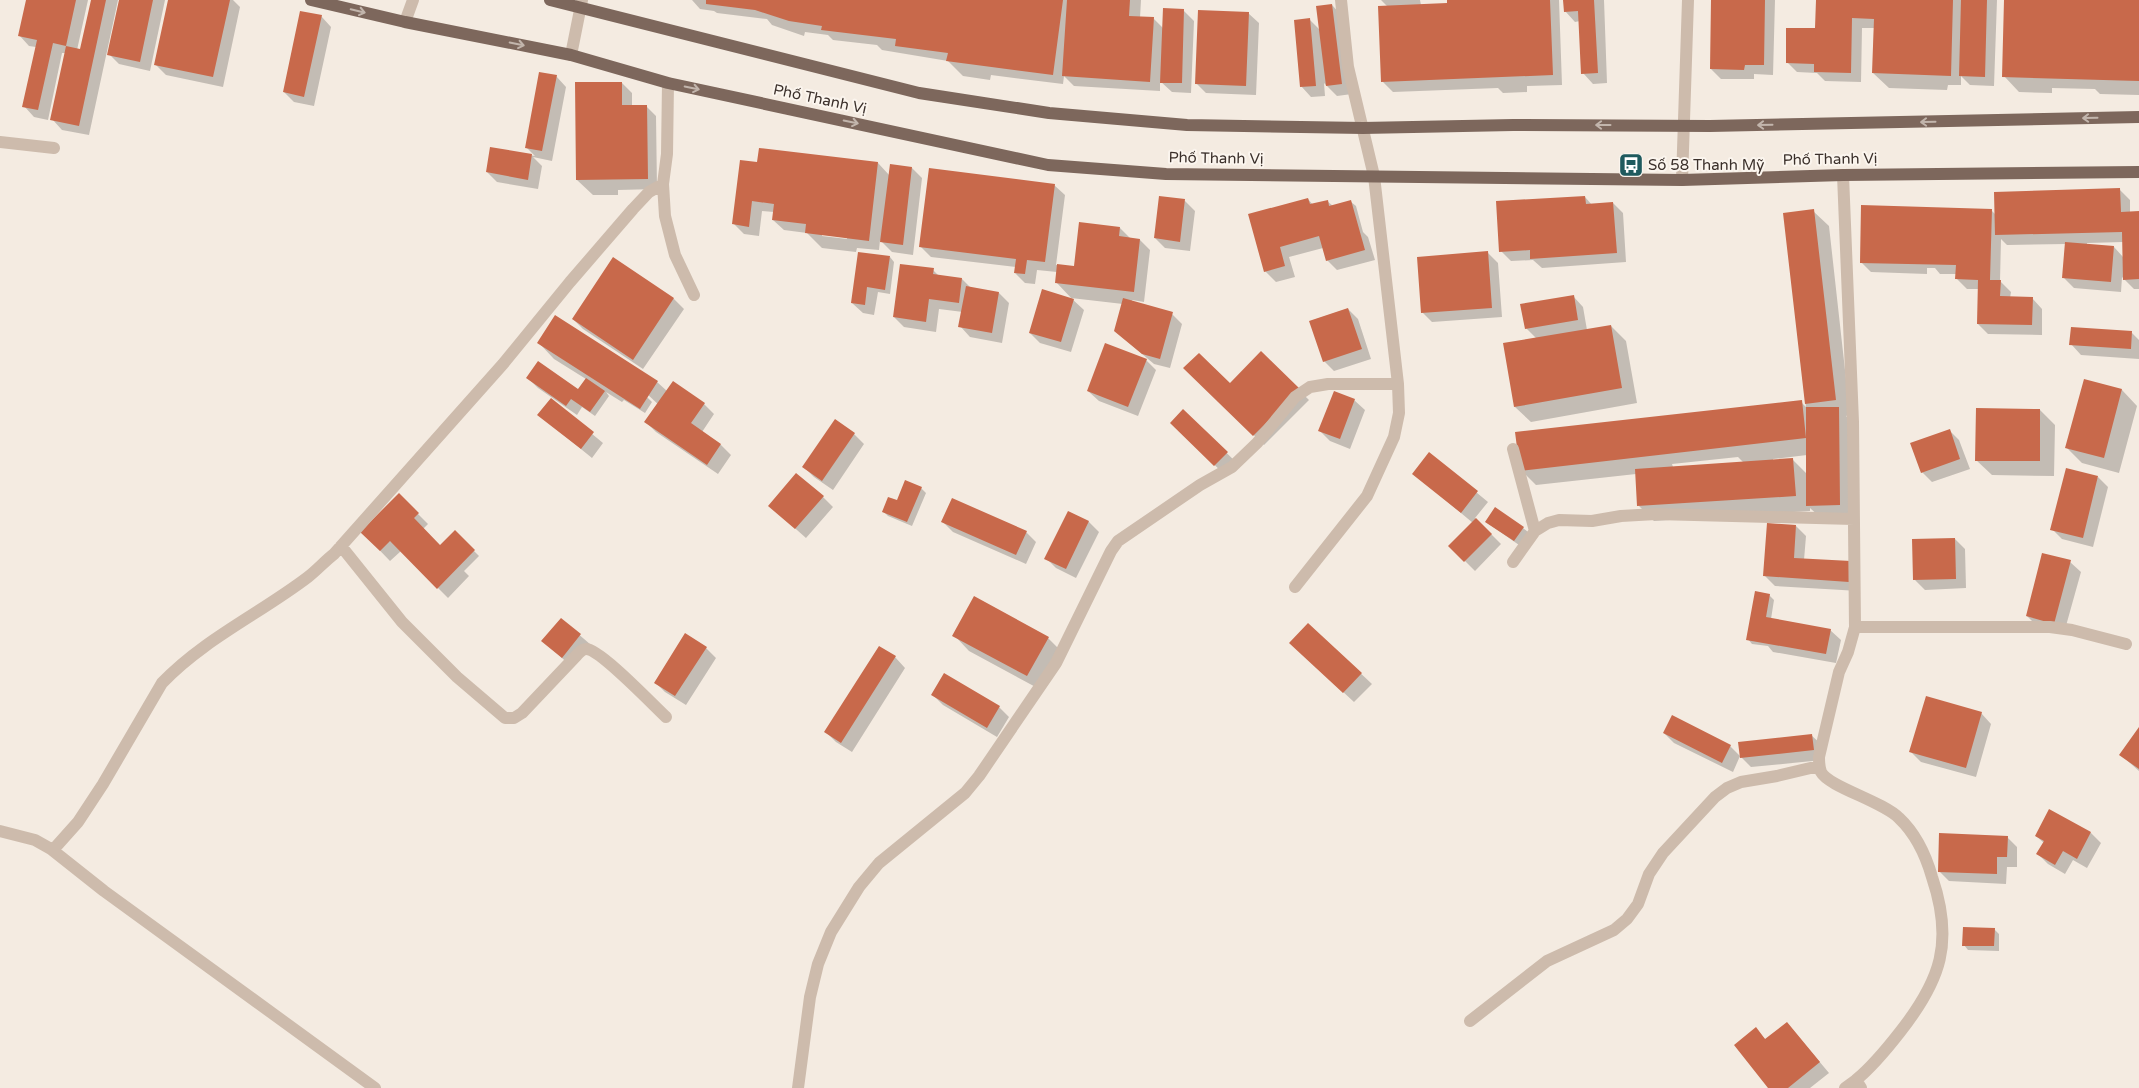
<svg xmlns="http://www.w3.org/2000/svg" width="2139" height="1088" font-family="'Varela Round',sans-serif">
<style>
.shadow{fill:#0003;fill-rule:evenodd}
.building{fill:#c8694b}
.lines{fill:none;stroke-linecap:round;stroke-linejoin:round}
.minor{stroke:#cdbbac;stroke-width:12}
.major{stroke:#7d675c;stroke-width:12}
.oneway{stroke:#c2b5ac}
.labels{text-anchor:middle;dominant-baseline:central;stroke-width:4;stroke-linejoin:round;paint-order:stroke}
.street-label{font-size:15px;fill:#3b302b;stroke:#fbf5ee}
.poi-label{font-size:15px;fill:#3b302b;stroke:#fbf5ee;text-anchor:start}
</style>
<rect width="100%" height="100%" fill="#f4ebe1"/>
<path class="shadow" d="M27,0H88L77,50H81L92,0H118L89,135L62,130L52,119L66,53H62L48,120L34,117L24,106L36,47L29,46L19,35Z
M121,0H165L150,71L119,64L109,54Z
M169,0H233L240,7L223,87L166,75L155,64Z
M692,0H1141L1140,18H1153L1163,28L1184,11L1194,21L1191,93L1172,92L1160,81V91L1074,86L1064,76L1063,84L991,75L990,80L963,76L948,61L882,50L877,45L833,40L828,35L805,32L804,36L772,25L767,19L717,13L714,11L700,9Z
M1381,0H1420L1421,5L1449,4V0H1559L1562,85L1527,86V92L1503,93L1498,88L1393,92L1383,82L1379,7H1388Z
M1564,0H1604L1607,83L1593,84L1583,73L1580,21L1575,22L1565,11Z
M1713,0H1775L1773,75L1754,74V79H1721L1711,69Z
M1817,0H1997L1994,86L1970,85L1961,76V85H1948L1947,90L1889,88L1873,73L1874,28H1862L1861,82L1825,81L1817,73L1797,72L1787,62L1816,29Z
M2006,0H2139V95L2100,94L2095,89L2052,88V93L2019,92L2004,76Z
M1332,5L1342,16L1352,94L1337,96L1324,83L1325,96L1311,97L1301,86L1309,19L1320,30Z
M1248,13L1259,23L1256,95L1206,93L1196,83Z
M321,16L331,27L314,106L294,102L284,92Z
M556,76L566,87L552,161L533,157L542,166L538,189L497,182L487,172L492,148L535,156L526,147Z
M622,83L632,93V106H646L656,116L657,189L618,190V195H593L577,180Z
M878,163L890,176L912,168L922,178L913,255L892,252L880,240L879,250L857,248L856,252L822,248L807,233L784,230L773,220L774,212L762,211L759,236L744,234L734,224L758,164ZM822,234L847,237V239L822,236Z
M1054,185L1065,195L1056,265L1075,267L1120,228L1131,239L1140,240L1150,250L1144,302L1132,300V302L1172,314L1182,324L1170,368L1154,364L1115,331L1123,304L1071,298L1084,310L1071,352L1040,343L1030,333L1073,300L1056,282L1057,272L1037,270L1035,284L1025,283L1015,273L1016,267L931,257L920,246Z
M2120,190L2130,200V213H2139V289H2134L2122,277L2121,292L2074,288L2064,278L2066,244L2007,245L2001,239L2000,281L2011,292L2010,298H2032L2042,309V335L1988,334L1978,324L1979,289H1967L1957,279V274H1940L1935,268H1927V274L1871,272L1861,262L1991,210L1996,215ZM2123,242V257L2114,247L2087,245V243Z
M1585,197L1592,205L1613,203L1623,213L1626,262L1542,268L1533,260L1511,261L1501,251Z
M1160,198L1185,201L1195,211L1190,251L1165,248L1155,238Z
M1308,199L1313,205L1327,201L1333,206L1351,202L1356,206L1363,232L1368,237L1375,260L1337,270L1327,260L1323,248L1289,257L1295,277L1276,282L1265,271Z
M1813,211L1829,226L1850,415L1846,416L1854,423L1855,520H1823L1810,508V511L1654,521L1639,506L1636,474L1536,485L1521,470L1801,402L1806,407L1784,214ZM1807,455V474L1793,460L1773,461V459ZM1738,457L1744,463L1673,467L1672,464Z
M1488,253L1498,263L1502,317L1432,322L1422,312Z
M890,257L894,262L890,294L878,292L874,315L863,313L852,303Z
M613,259L674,299L684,309L643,369L583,329L573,319Z
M933,270L939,276L962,279L971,288L999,293L1009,303L1002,343L970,337L960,326L963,312L939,309L936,332L904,327L894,317Z
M1573,296L1583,307L1587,330L1611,326L1626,341L1637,403L1531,422L1515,407L1537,339L1526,328Z
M1348,309L1358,319L1371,359L1334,371L1324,361Z
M2132,333L2139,340V359L2081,355L2071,344Z
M539,343L657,382L667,391L704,404L714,414L702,432L721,445L731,455L718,474L656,432L646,422L662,408L644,391L643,393L652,402L645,413L624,400L622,402L606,392L609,396L595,416L582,407L577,415L538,388L528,378L578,390L586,379L554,359Z
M1261,353L1309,400L1264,445L1185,368L1230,385Z
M1146,360L1156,370L1138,416L1099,401L1088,391Z
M2084,381L2122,390L2137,406L2119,473L2082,463L2067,448Z
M551,400L603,443L592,458L539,415Z
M1354,400L1365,410L1350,449L1330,441L1320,431Z
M2040,410L2055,425L2054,476L1992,475L1976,460Z
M1183,411L1237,463L1225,475L1171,423Z
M835,421L854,434L864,444L833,490L814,477L804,467Z
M1949,430L1959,440L1970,469L1932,482L1922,472Z
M1430,454L1488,502L1475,518L1501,544L1475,571L1450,546L1473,523L1414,474Z
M2098,477L2108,487L2093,547L2062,539L2052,529Z
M921,488L926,493L912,526L888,516L883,511Z
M399,495L428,524L423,529L440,546L455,532L479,556L464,571L469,576L448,598L401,551L390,561L362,532Z
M823,497L833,507L806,538L770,506Z
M1069,512L1089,522L1099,532L1076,578L1056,568L1046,558Z
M943,522L1026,532L1036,542L1026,564L953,532Z
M1486,522L1523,528L1528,532L1519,545Z
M1796,526L1806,536L1804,560L1850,563L1859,591L1775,586L1765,576Z
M1955,539L1965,549L1966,588L1925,590L1915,580Z
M2070,562L2081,572L2064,633L2037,626L2027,616Z
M1769,595L1774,600L1771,619L1830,630L1841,640L1836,663L1773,652L1768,646L1752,644L1748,639Z
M561,619L591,645L572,667L543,641Z
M1308,624L1372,684L1354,702L1301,653Z
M954,635L1048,638L1063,653L1043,691L969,651Z
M879,647L895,657L905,668L852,752L836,742L826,732Z
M706,648L716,658L686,705L665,692L655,682Z
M933,695L999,707L1009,717L997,737L943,705Z
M1981,713L1991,724L1976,777L1921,762L1911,752Z
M2139,729V771L2121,755Z
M1664,733L1730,746L1741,757L1811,735L1822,745L1823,760L1751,767L1740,756L1733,772L1674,743Z
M2091,833L2101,843L2087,868L2073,860L2065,874L2048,864L2038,854L2044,843L2036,836Z
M2007,837L2017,847V867H2007L2006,884L1949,881L1939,871Z
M1994,929L1999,934V951L1968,950L1964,945Z
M1787,1023L1829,1073L1810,1088H1770L1756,1029L1766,1040Z"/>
<path class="building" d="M26,0H76L66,46L53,43L38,110L22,107L37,40L18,36Z
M91,0H106L79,126L50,120L66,46L80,49Z
M119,0H153L140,62L107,55Z
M168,0H230L213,77L154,65Z
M706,0H1063L1053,75L946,61L948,53L895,46L896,39L821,30L822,26L789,21L755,10L706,4Z
M1067,0H1130L1129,16L1154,17L1150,82L1062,76Z
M1447,0H1550L1553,75L1381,82L1378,6L1447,3Z
M1563,0H1594L1598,73L1581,74L1578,11L1564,12Z
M1711,0H1765L1764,65H1745L1744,70L1710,69Z
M1816,0H1953L1951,76L1872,73L1874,19L1852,18L1851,73L1814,72V64L1786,63V28H1815Z
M1961,0H1987L1985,77L1959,76Z
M2004,0H2139V81L2002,77Z
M1332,4L1342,84L1326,86L1316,6Z
M1163,8L1184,9L1182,83H1160Z
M1198,10L1249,12L1246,86L1195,84Z
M300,11L322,15L304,97L283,92Z
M1310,18L1316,86L1300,87L1294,20Z
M539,72L557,75L542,151L525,148Z
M575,82H622V105H647L648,179L576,180Z
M490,147L532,154L528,180L486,172Z
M759,148L878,162L869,241L805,233L806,224L772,220L774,204L752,201L749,227L732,224L740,160L757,162Z
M890,164L912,167L903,245L880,242Z
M929,168L1055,184L1045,262L1027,260L1025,274L1014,273L1016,259L919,247Z
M2120,188L2121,212L2139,211V279L2123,280L2122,232L1995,235L1994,192Z
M1159,196L1185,199L1180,242L1154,238Z
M1585,196L1586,204L1613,202L1617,253L1530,259V250L1499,252L1496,201Z
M1308,198L1310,204L1328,200L1329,206L1351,200L1365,250L1326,261L1319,236L1280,247L1285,266L1264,272L1248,214Z
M1861,205L1992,209L1990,280H2001L2000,296L2033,297L2032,325L1977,324L1978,280L1955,279L1956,265L1860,263Z
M1814,209L1836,400L1805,404L1783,213Z
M1079,222L1120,227L1119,236L1140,239L1134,292L1055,283L1057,264L1074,266Z
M2065,242L2114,246L2111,282L2062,278Z
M1488,251L1492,308L1421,313L1417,257Z
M858,252L890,256L885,290L867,287L865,305L851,303Z
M613,257L674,298L633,360L572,319Z
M900,264L934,268L933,274L962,278L959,303L929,299L926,322L893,317Z
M966,286L999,292L992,333L958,327Z
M1042,289L1074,299L1061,342L1029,333Z
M1574,295L1578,320L1525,329L1520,304Z
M1123,298L1173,312L1160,359L1142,354L1114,331Z
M1348,308L1362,349L1323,362L1309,321Z
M555,315L658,381L640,409L537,343Z
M1611,325L1622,388L1514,407L1503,343Z
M2071,327L2132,331L2131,349L2069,345Z
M1105,343L1147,359L1128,407L1087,391Z
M1261,351L1300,389L1253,436L1183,368L1199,353L1230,383Z
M538,361L578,389L586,378L605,391L590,412L571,399L566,406L526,378Z
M2084,379L2122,389L2104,458L2065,448Z
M673,381L705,403L691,423L721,444L707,465L644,422Z
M1334,391L1355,399L1340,439L1318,431Z
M551,398L594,432L581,449L537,415Z
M1802,400L1806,438V407H1839L1840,505L1806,506V438L1520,471L1515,432Z
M1976,408L2040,409V461H1975Z
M1183,409L1228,452L1214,466L1170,423Z
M835,419L855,433L822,481L802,467Z
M1950,429L1960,459L1921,473L1910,443Z
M1429,452L1478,491L1461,513L1412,474Z
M1793,458L1796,496L1637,506L1635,469Z
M2066,468L2098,476L2083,538L2050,530Z
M796,473L824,496L795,529L768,506Z
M905,480L922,487L907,522L882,512L888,497L897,500Z
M399,493L419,513L414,518L440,545L455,530L475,550L437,589L390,541L380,551L360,532Z
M952,498L1027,531L1016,555L941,522Z
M1495,507L1524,527L1514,541L1485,522Z
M1068,511L1089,521L1066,569L1044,559Z
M1476,518L1492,534L1464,562L1448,546Z
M1767,523L1796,525L1794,558L1851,561L1849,582L1763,576Z
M1955,538L1956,579L1913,580L1912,539Z
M2042,553L2071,560L2054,624L2026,616Z
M1755,591L1770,594L1766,617L1831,629L1826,654L1746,640Z
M974,596L1049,637L1027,676L952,636Z
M561,618L581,634L562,658L541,641Z
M1308,623L1362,673L1343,693L1289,643Z
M685,633L707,647L675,696L654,683Z
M879,646L896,656L841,743L824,732Z
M944,673L1000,706L987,728L931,695Z
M1926,696L1982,712L1966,768L1909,752Z
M1672,715L1731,745L1722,763L1663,733Z
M2139,727V769L2119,755Z
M1812,734L1814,750L1740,758L1738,742Z
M2049,809L2091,832L2077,859L2063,851L2055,865L2036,854L2044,841L2035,836Z
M1939,833L2008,836L2007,857H1997V874L1938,872Z
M1963,927L1995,928L1994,946H1962Z
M1787,1022L1820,1062L1788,1088H1768L1734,1045L1756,1027L1765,1039Z"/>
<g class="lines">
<path class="minor" d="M405,22L413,0
M571,55L582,0
M0,142L54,148
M1843,175L1853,422L1855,627L1848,652L1839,672L1819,757C1819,762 1819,767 1821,772C1829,787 1882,801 1899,818C1915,833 1926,856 1932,877C1954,942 1941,980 1900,1032C1886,1050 1873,1066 1856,1080L1861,1088
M1682,180L1688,0
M663,184L665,216L675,255L694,295
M1513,449L1535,531
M341,546L402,622L457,677L505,718H514L522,713L577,655C580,652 582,649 586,649C600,649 653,705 666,717
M1513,562L1535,531L1548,523L1559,520L1592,521L1621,516L1656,514L1854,519
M1295,587L1367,496L1394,437L1399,413L1398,384L1374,176L1348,67L1341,0
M1855,627H2050L2072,630L2126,644
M0,831L35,840L51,849L104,891L375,1088
M53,850L78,822L103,784L162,683C204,639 261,613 308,577C317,570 325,561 334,554L503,364L570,282L633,209L649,192L663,184L667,154L668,83
M1470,1021L1547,961L1614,930L1627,919L1638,904L1649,874L1663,853L1715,797L1727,788L1741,782L1777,776L1819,766
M798,1088L810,997L818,964L831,932L859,887L879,863L965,793L979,776L1056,663L1111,551L1118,541L1200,485L1232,467L1257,443L1295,397L1310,387L1328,384H1398
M1845,1088L1856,1080"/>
<path class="major" d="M311,0L405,22L571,55L668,83L1048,165L1166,174L1682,180L1843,175L2139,172
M550,0L919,93L1049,113L1187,125L1363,128L1513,125L1710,126L2139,117"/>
</g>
<defs><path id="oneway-shaft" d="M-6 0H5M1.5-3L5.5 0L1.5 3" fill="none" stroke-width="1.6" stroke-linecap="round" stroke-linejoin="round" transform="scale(1.25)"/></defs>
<g class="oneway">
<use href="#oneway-shaft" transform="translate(358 11) rotate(13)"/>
<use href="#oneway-shaft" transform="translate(517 44) rotate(12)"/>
<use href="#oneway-shaft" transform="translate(692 88) rotate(12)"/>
<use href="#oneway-shaft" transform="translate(2090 118) rotate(179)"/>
<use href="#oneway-shaft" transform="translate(851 122) rotate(12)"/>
<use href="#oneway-shaft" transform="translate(1928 122) rotate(179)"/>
<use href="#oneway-shaft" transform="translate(1603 125) rotate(-180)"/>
<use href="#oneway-shaft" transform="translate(1765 125) rotate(179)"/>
</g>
<defs>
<symbol id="bus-square" viewBox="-11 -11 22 22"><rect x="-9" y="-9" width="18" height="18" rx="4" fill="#1f5a5e" stroke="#fbf5ee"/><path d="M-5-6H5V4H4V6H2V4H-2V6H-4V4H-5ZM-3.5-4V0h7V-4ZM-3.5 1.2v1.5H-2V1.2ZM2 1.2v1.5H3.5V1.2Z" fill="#fff"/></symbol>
</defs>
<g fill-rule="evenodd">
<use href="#bus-square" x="1617" y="151" width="28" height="28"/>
</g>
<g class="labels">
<g class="street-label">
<text transform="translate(820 99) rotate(12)">Phố Thanh Vị</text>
<text transform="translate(1216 158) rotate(1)">Phố Thanh Vị</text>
<text transform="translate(1830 159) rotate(-1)">Phố Thanh Vị</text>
</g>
<g class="poi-label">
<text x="1648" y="165">Số 58 Thanh Mỹ</text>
</g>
</g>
</svg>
